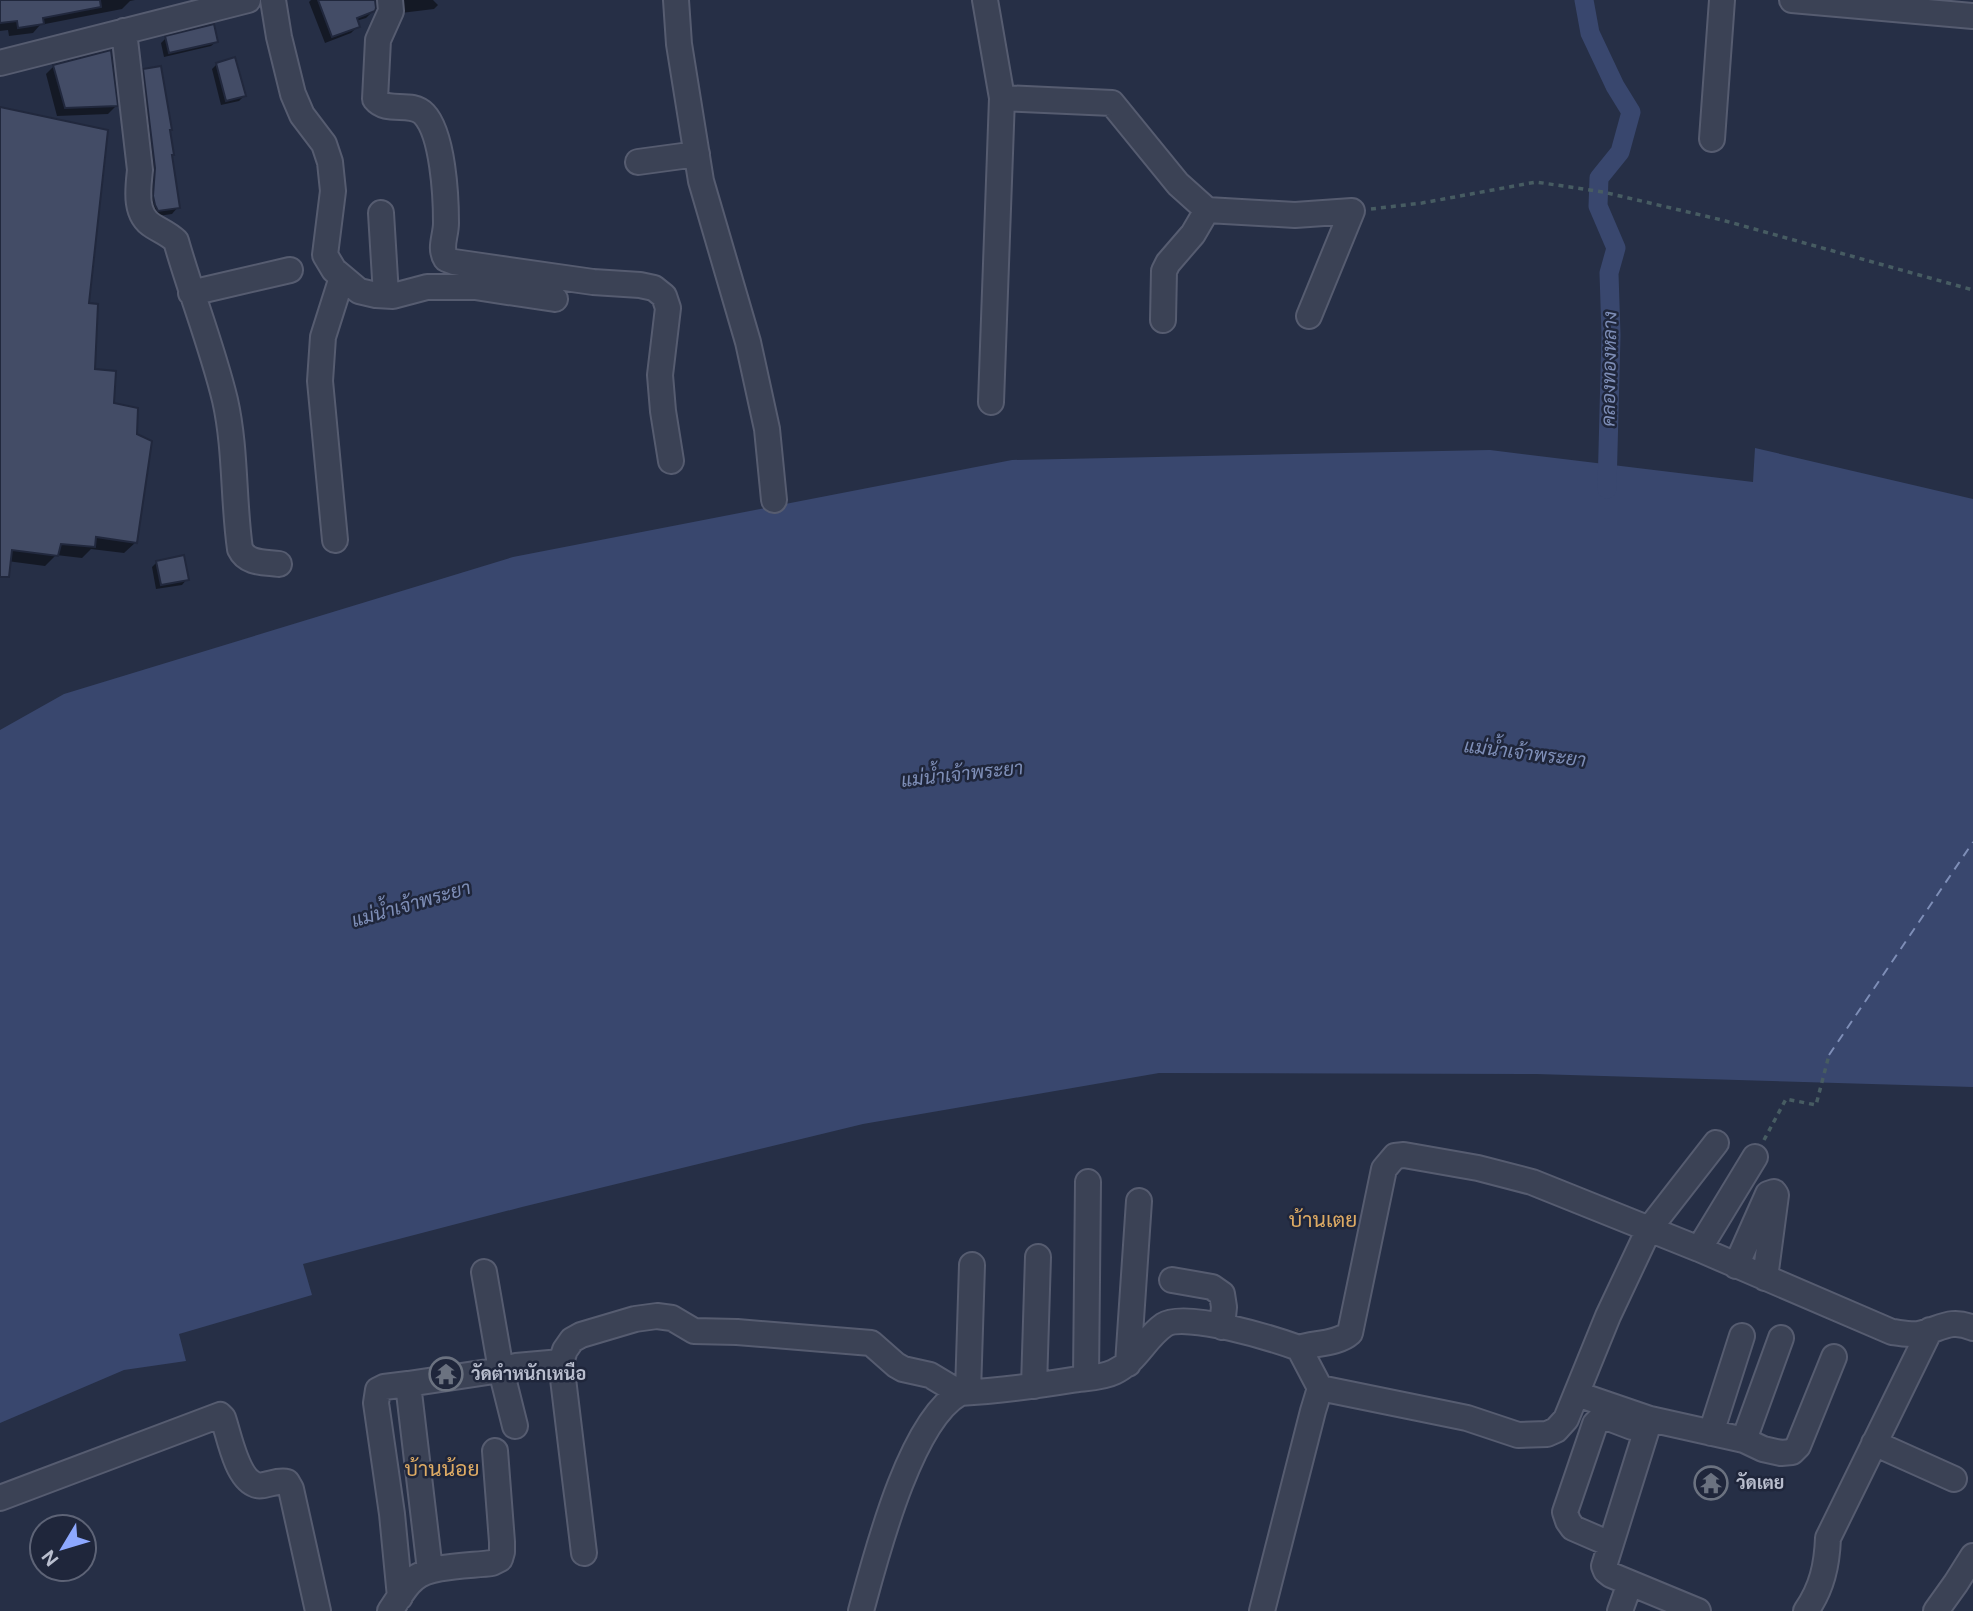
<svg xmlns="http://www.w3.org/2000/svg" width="1973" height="1611" font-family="'DM Sans',Sarabun,sans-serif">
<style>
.water{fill:#39476e}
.shadow{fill:#0007}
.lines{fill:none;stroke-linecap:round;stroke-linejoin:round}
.canal{stroke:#39476e;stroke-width:19}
.ferry{stroke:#7e8eb7;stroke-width:2;stroke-dasharray:9 7;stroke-linecap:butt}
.building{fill:#434c66;stroke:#21283d;stroke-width:2}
.minor-casing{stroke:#565c70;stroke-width:28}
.path{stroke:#475c62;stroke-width:3.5;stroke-dasharray:5 5;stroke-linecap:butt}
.minor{stroke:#3b4255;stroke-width:24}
.labels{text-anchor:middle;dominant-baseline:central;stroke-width:5;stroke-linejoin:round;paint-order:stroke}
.poi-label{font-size:18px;font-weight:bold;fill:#b9bece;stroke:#1f263b;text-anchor:start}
.water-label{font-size:19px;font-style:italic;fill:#7e8eb7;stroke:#1f263b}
.quarter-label{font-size:21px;fill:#deab64;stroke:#1f263b}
</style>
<rect width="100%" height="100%" fill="#262f46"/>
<path class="water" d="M1755,448L1973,499V1087L1536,1074L1159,1073L863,1124L522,1207L303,1264L312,1295L179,1334L186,1361L124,1370L0,1423V730L64,694L513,557L1012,460L1490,450L1753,482Z"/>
<path class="shadow" d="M0,0H135L130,1L122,9L40,25L33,33L9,36L8,30L0,31Z
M311,0H374L373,11L366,18L356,21L358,26L351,33L325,43L309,2Z
M398,0H433L438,5L434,9L401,13Z
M166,38L217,41L211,46L164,57L161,43Z
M217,64L244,96L239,101L221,105L212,69Z
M54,66L116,106L108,114L57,116L46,74Z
M144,71L170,156L178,207L172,214L151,217L137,78Z
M0,119L87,304L93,371L112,404L136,542L124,553L91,549L82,558L56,555L45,566L7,561L0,568Z
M157,562L187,579L182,585L156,589L152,567Z"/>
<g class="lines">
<path class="canal" d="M1584,0L1590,33L1615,86L1631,112L1620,152L1599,178L1598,206L1616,248L1609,273L1611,335L1607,489"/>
<path class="ferry" d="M1829,1055L1973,842"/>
</g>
<path class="building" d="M0,0H100L101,7L43,18L44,24L18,28L17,21L0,23Z
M318,0H375L376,8L375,11L357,18L360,27L332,37Z
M214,24L218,42L169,53L165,36Z
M111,50L118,106L65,108L53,65Z
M235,57L246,96L226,101L216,63Z
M161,66L172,130H170L174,155H172L180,208L158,211L155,205L153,196L155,168L143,69Z
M0,107L108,130L89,303L98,304L95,369L116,371L114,403L138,408L137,434L152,441L137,543L96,537L95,547L61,544L58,556L12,550L9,577H0Z
M184,555L189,580L161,585L156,561Z"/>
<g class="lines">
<defs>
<path id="minor" d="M273,0L279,37L293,94L302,115L324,144L330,162L333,191L325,255L334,270L359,291L376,295L393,296L427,287H475L555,299
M390,0L391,11L378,40L375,99C387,114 411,100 424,114C443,134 446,196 446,223C446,236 439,248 446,259L454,262L593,282L640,285L654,288L664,296L668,308L660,375L663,411L671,461
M676,0L679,44L701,181L748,342L767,429L774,500
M985,0L1002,98L991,402
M1792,0L1973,16
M124,31L140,170C138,189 134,215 153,226C161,231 169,234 176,241C191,294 212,346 225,400C236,449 233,500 240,549C247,564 265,562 279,564
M0,63L248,0
M1002,98L1112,103L1178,184L1207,210L1295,215L1352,211L1309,316
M1712,139L1722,0
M638,162L697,154
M381,213L386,295
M191,293L290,270
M1163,320L1164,271L1168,263L1193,234L1207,210
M335,540L320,381L323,337L342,277
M1699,1249L1755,1157
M1736,1266L1768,1194L1774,1192L1776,1195L1765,1278
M1172,1280L1212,1287L1222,1294L1224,1307L1222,1327
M1299,1348C1314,1343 1338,1344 1350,1333L1384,1169L1395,1156L1404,1155L1478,1168L1532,1182L1699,1249L1892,1332C1901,1333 1910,1335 1919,1334C1941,1329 1950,1318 1973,1328
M1128,1364L1139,1201
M1086,1378L1088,1182
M1034,1386L1038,1257
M968,1392L972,1265
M1577,1394L1650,1419L1744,1440L1763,1449L1781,1453L1792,1452L1798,1446L1834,1357
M1650,1419L1604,1566L1606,1571L1611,1575L1698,1611
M515,1426L501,1370L516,1366L561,1362
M1711,1433L1742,1336
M1744,1440L1781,1338
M1874,1443L1954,1479
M0,1498L220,1415L223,1418C229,1435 236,1476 254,1484C262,1489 276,1479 287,1482L291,1489L318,1611
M1610,1544L1573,1528L1568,1521L1565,1512L1595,1424L1600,1419H1611L1632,1427
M584,1553L561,1362L565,1350L572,1340L581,1335L635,1319L657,1316L672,1318L694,1331L737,1332L871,1343L896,1365L903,1369L930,1375L960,1393
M430,1570L408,1384L501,1370L484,1272
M400,1597L392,1514L376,1403L378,1390L384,1387L408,1384
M390,1611C398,1600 404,1587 414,1579C429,1565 471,1566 492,1563L500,1559L502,1552V1542L495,1451
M861,1611C876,1556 910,1421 960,1393C998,1391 1035,1386 1072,1380C1085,1378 1102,1378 1114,1372C1136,1362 1145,1338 1164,1325C1185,1311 1274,1339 1299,1348L1320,1388
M1262,1611L1313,1411L1320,1388L1467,1418L1518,1435L1547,1434L1556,1430L1566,1419L1608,1316L1649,1229L1716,1143
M1620,1611L1630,1583
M1806,1611C1822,1588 1827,1565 1828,1538L1930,1330
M1936,1611L1956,1583L1973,1556"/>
</defs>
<use href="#minor" class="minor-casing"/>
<path class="path" d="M1371,209L1422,203L1536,182L1603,192L1722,220L1973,290
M1764,1140L1786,1099L1816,1105L1829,1055"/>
<use href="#minor" class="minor"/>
</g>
<defs>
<symbol id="temple-ring" viewBox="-11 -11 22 22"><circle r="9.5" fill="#1f263b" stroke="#6b7280" stroke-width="1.5"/><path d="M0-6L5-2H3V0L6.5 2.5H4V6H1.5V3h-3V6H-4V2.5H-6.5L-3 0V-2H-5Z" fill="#6b7280"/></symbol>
</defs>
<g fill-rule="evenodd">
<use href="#temple-ring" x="427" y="1355" width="38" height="38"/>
<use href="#temple-ring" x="1692" y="1464" width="38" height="38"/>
</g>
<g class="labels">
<g class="poi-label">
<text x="471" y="1374">วัดตำหนักเหนือ</text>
<text x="1736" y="1483">วัดเตย</text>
</g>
<g class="water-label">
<text transform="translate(1609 369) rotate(-89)">คลองทองหลาง</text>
<text transform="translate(1525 753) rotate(7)">แม่น้ำเจ้าพระยา</text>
<text transform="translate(962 774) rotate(-6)">แม่น้ำเจ้าพระยา</text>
<text transform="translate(411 904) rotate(-16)">แม่น้ำเจ้าพระยา</text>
</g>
<g class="quarter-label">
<text x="1323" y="1220">บ้านเตย</text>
<text x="442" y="1469">บ้านน้อย</text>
</g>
</g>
<g transform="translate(63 1548) rotate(232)"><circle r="33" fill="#1f263b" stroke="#5d6376" stroke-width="2"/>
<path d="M0-5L12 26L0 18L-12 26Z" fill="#8da8ff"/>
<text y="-10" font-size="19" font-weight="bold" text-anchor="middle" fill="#b9bece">N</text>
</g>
</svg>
